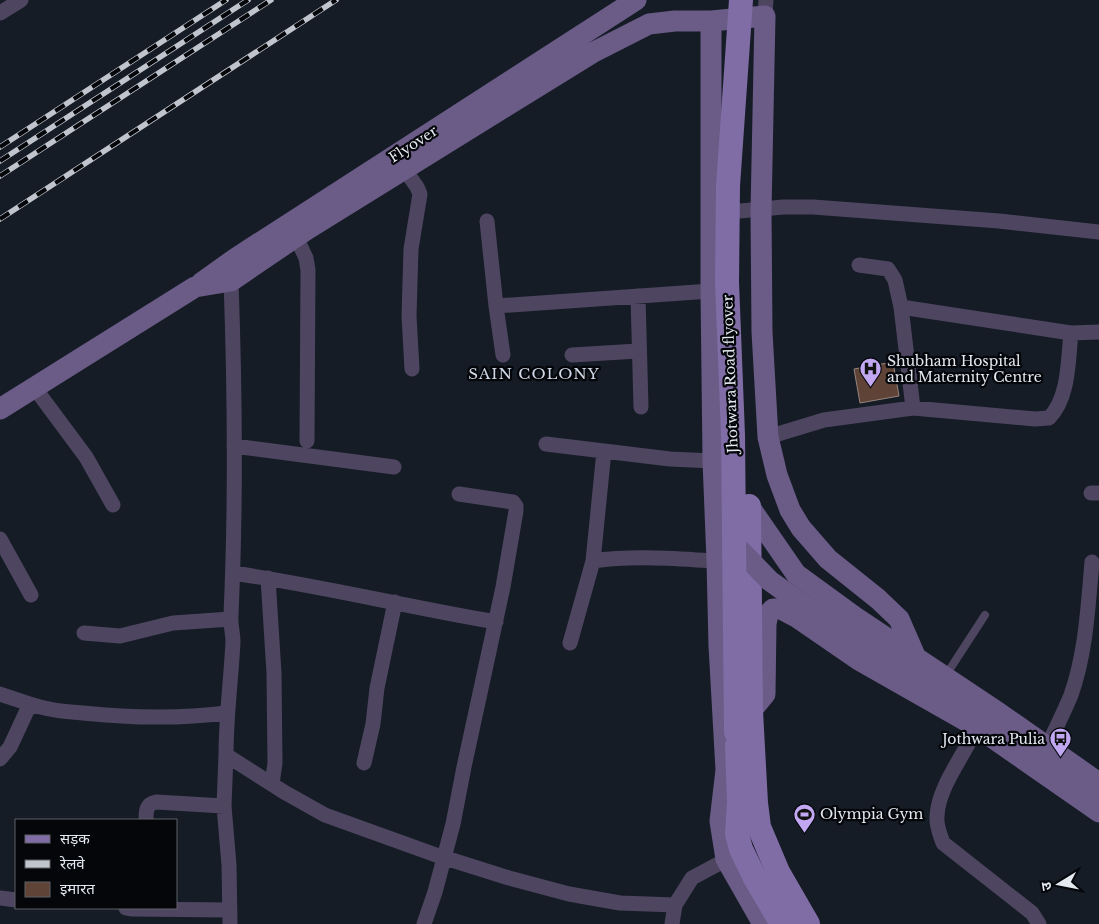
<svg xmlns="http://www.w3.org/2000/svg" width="1099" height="924" font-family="'Libre Baskerville','Noto Sans Devanagari',serif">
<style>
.building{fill:#5f4337;stroke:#94847e}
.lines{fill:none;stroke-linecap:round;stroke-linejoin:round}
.lane{stroke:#4e4560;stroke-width:8}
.street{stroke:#4e4560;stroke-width:15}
.secondary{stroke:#6a5b87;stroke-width:21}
.primary{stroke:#806da5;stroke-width:24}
.rail-casing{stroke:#c0c5cd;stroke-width:5.5}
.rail{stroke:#04060a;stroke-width:4;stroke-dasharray:11;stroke-linecap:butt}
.secondary-bridge{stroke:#6a5b87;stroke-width:21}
.primary-bridge{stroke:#806da5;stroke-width:24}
.labels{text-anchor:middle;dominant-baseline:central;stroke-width:4.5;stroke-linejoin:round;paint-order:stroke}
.street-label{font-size:14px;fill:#e4e9f0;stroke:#04060a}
.poi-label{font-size:14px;fill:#e4e9f0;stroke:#04060a;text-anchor:start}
.neighbourhood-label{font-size:15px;letter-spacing:1px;fill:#ced7e5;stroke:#04060a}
</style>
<rect width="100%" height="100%" fill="#151c26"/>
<path class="building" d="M893,362L899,396L860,403L854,369Z"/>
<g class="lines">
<path class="lane" d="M946,675L985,615"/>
<path class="street" d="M0,13L21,0
M765,16L766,0
M405,170L417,187L420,194L411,249L409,316L412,369
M719,213L783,207H813L999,221L1099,232
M487,221L496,306L711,291
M296,237L306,258L308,270L307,441
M859,265L888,269L895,280L901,307L1071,333
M231,281C235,392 236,504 231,615C230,624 233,633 233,642C231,680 226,717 226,755L284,792L325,815L436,855L509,878L569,894L620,903L675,905L692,878L733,856
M638,296L641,407
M496,306L503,355
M901,307L913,408
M572,355L638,351
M34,387L86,457L113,505
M768,437L824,420L913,408L1035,419L1049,418C1069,398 1068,361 1071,333L1099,332
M546,444L670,459L713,461
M234,446L394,467
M1091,493H1099
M0,539L31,595
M593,561L604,451
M233,573C322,586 408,607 496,622
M268,578L274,673L275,763L272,784
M84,633L120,636L173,623L231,619
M570,643L593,561C635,555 676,559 717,561
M0,694L30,704
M977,727C965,754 938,787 937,816C936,826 940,834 943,843L1032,913L1039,924
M1047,747C1055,730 1064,712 1071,695C1086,653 1088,606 1092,562
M226,755L224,806L229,865L230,924
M0,759L10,747L30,704C47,710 66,712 83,713C131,718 179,719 226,713
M364,763L373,724L377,688L395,602
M146,820C146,811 146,804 156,802L224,806
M0,898L16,900
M126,908L131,909L230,910
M424,924L435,892L453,824L464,767L503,587L516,511V506L513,502L459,494
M672,924L675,905"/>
<path class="secondary" d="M711,21V291L713,461L717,561L719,646L726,770L720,821L726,859L763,924
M201,283L236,258L636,0
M0,409L195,287L231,281L306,230L592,53L649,24L675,21H711L765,16L761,211L762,332L768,437L777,475L790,510L801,528L828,559L878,599L899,619L916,658
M749,506L796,574L855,617L999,713L1099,783
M751,711L765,694L766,624L768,614L773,609H781L798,618L859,660L977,727L1099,812"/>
<path class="primary" d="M749,506L751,711L756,803L759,827L778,872L808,924
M737,746L739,802
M755,878L782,924"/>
<defs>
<path id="rail" d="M0,147L226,0
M0,161L248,0
M0,176L271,0
M0,219L336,0"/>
</defs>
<use href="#rail" class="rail-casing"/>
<use href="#rail" class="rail"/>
<path class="secondary-bridge" d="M734,544L770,581L815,613L863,643L912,671L984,718L1099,797"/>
<path class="primary-bridge" d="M736,732L733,435L727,282L728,186L741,0
M739,802L737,834L741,849L755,878"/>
</g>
<defs>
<symbol id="hospital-pin" viewBox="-11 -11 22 30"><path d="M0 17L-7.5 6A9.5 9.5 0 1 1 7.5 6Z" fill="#c2a8f2" stroke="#04060a"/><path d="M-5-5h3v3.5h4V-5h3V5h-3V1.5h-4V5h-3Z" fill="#111"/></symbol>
<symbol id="bus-pin" viewBox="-11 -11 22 30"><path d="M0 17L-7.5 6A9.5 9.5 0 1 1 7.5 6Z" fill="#c2a8f2" stroke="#04060a"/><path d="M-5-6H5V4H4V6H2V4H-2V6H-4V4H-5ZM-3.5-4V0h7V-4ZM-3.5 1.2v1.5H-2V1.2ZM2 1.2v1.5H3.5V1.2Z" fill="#111"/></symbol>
<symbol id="stadium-pin" viewBox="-11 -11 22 30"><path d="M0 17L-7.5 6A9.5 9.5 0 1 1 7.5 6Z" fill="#c2a8f2" stroke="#04060a"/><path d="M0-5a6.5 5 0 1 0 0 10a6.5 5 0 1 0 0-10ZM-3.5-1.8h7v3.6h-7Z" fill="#111"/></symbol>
</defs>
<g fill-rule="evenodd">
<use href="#hospital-pin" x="858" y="356" width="25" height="34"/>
<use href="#bus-pin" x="1048" y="726" width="25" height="34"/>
<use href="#stadium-pin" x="792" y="802" width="25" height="34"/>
</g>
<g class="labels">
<g class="street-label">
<text transform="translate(413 144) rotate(-33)">Flyover</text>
<text transform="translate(730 374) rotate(-92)">Jhotwara Road flyover</text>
</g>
<g class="poi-label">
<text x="887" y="361">Shubham Hospital<tspan x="887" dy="16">and Maternity Centre</tspan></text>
<text x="1045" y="739" text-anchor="end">Jothwara Pulia</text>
<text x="820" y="814">Olympia Gym</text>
</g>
<g class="neighbourhood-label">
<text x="534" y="373">SAIN COLONY</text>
</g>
</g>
<rect x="15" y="819" width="162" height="90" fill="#04060a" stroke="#5e6166"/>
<rect x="25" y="835" width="25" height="8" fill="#806da5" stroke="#5e6166"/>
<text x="60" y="844" font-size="15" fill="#e4e9f0">सड़क</text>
<rect x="25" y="860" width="25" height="8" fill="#c0c5cd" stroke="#5e6166"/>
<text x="60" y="869" font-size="15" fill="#e4e9f0">रेलवे</text>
<rect x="25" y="882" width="25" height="15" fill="#5f4337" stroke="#5e6166"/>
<text x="60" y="894" font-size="15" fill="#e4e9f0">इमारत</text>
<g transform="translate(1059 884) rotate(260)" stroke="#04060a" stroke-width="4" paint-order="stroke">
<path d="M0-4L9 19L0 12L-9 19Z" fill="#e4e9f0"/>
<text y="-8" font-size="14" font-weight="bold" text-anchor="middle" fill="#e4e9f0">उ</text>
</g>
</svg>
